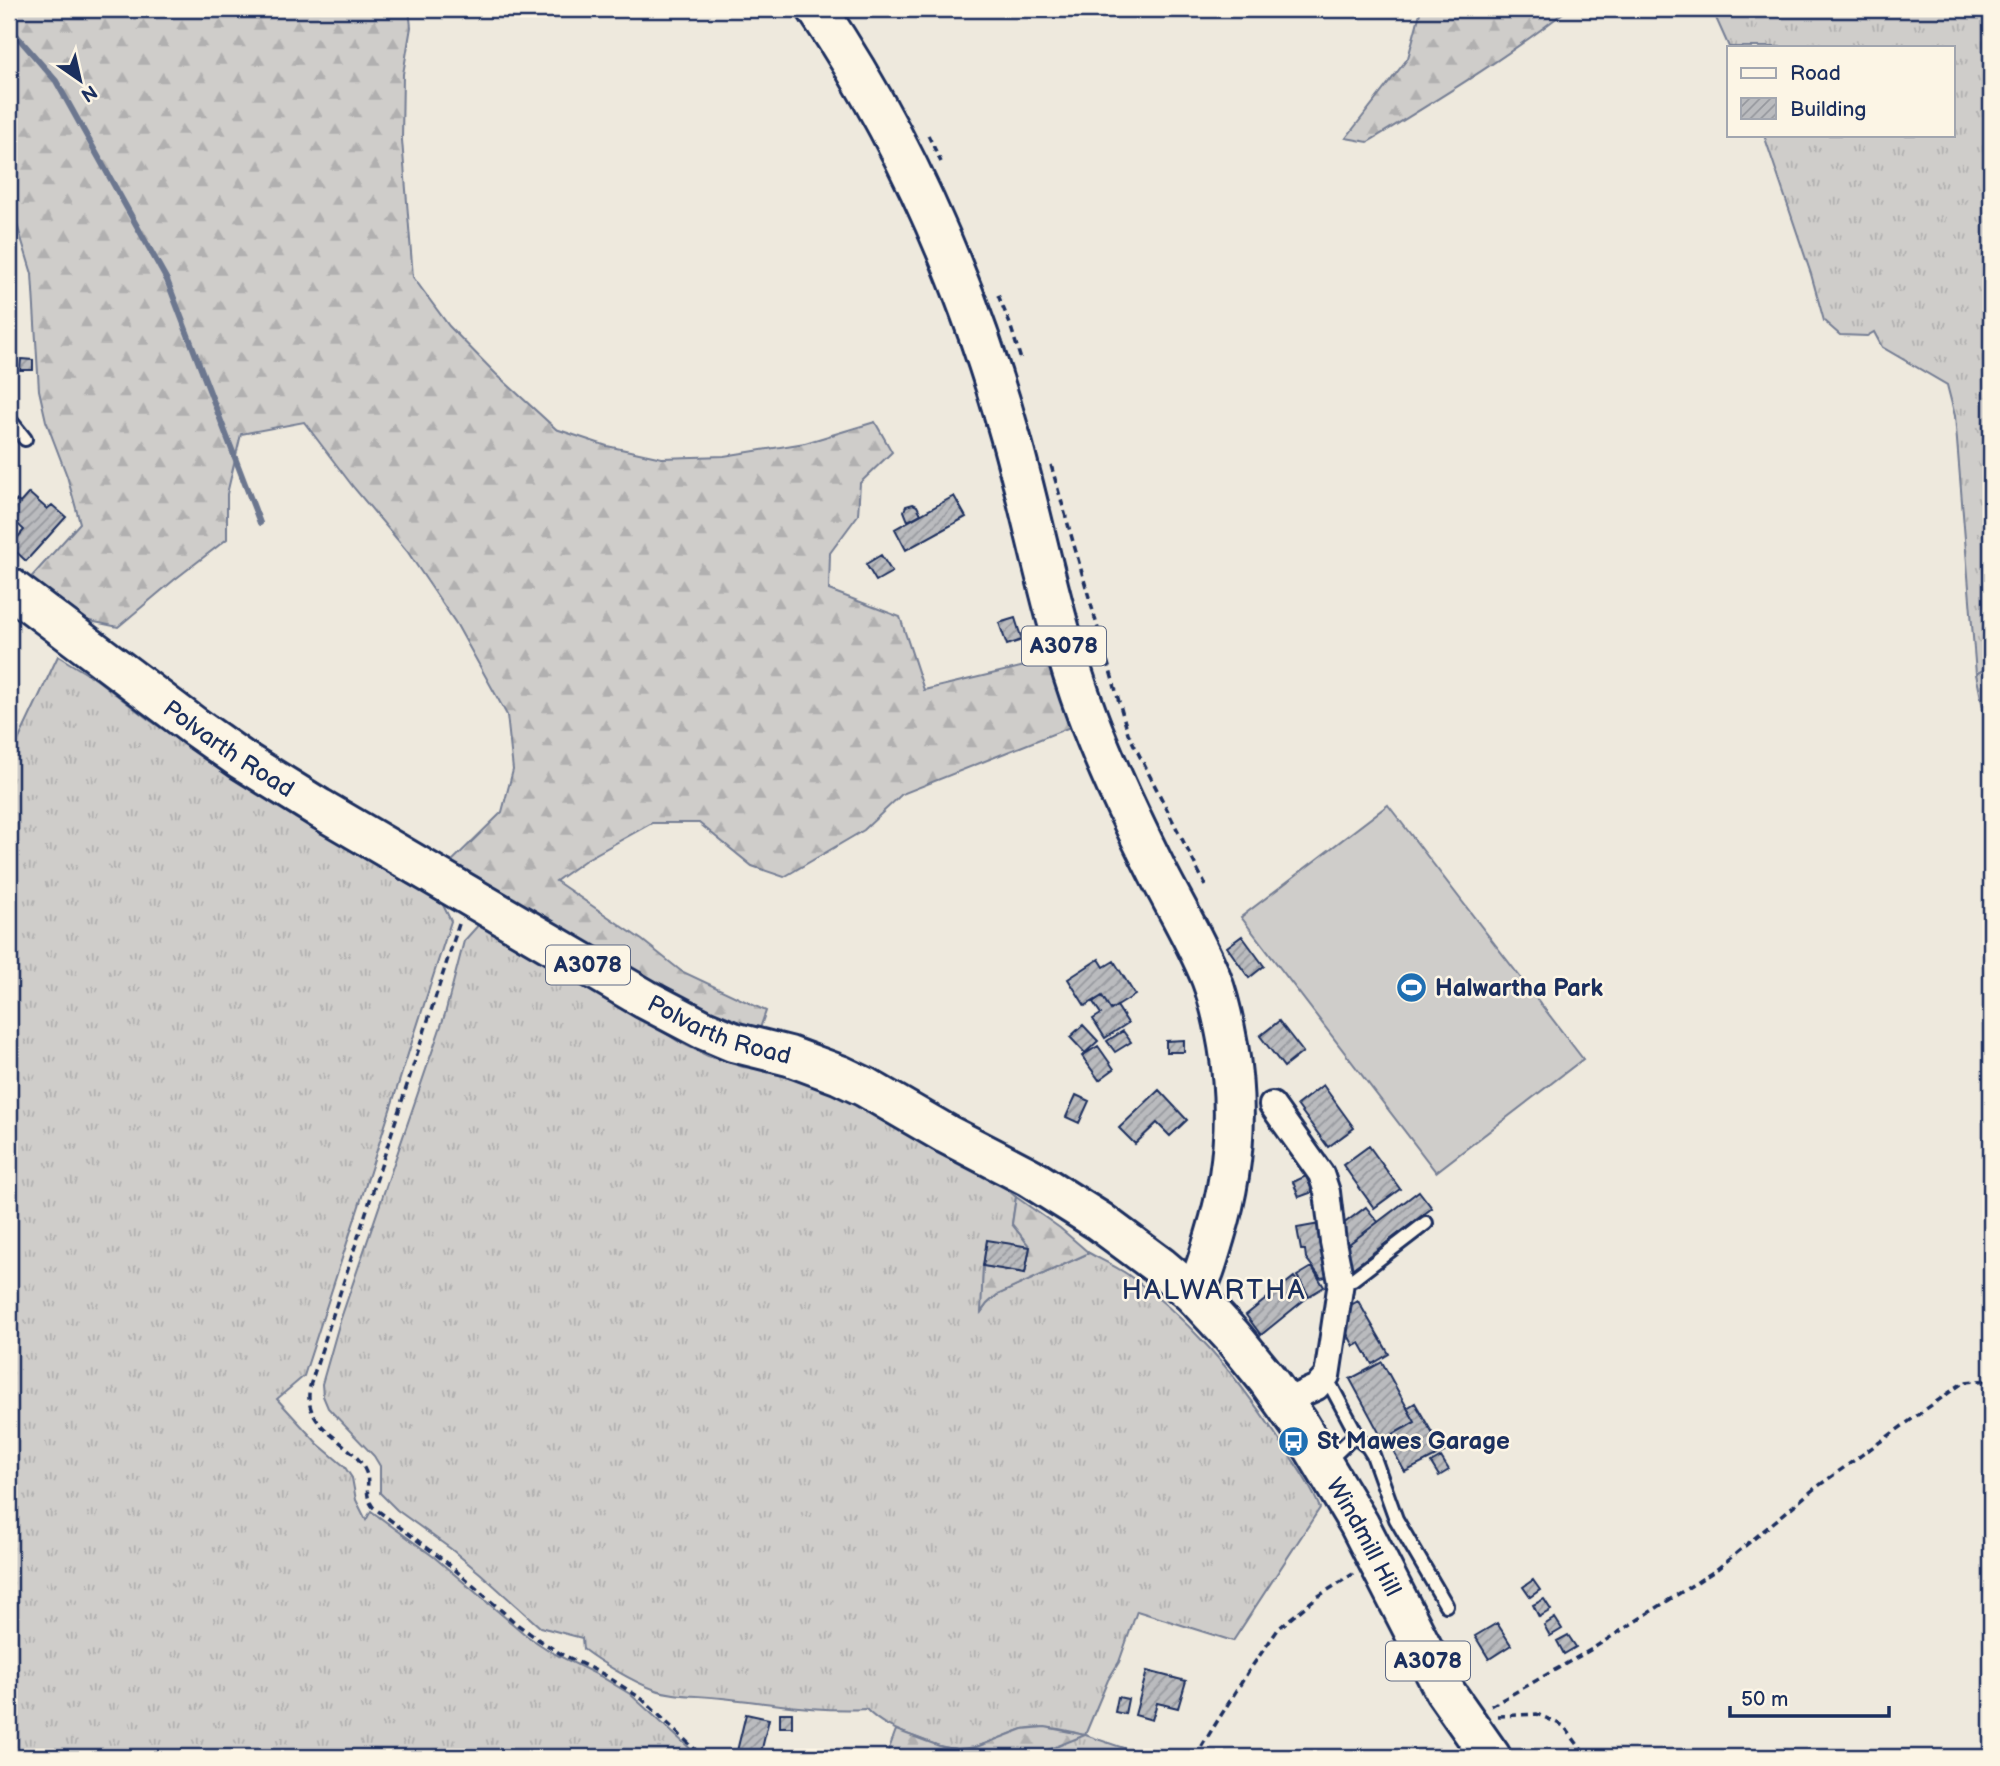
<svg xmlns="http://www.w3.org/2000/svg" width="2000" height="1766" font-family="'Balsamiq Sans',sans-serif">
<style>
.grass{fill:url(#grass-tufts);stroke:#757e94;stroke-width:2}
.forest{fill:url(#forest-firs);stroke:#757e94;stroke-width:2}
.garden{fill:#cfcdca;stroke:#757e94;stroke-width:2}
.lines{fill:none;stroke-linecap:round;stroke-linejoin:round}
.stream{stroke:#6c778f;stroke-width:6}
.building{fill:url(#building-hatch);stroke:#1b2f5e;stroke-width:2}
.lane-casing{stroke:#1b2f5e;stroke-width:18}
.street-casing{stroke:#1b2f5e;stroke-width:30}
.primary-casing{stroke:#1b2f5e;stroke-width:44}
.path{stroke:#1b2f5e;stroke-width:3.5;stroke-dasharray:7 5;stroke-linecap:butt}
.lane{stroke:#fcf5e5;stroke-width:12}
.street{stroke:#fcf5e5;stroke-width:24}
.primary{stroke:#fcf5e5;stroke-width:38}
.labels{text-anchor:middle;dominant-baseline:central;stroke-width:5;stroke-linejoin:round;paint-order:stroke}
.shield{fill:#fcf5e5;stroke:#5e6a86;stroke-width:2}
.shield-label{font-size:23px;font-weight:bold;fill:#1b2f5e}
.street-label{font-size:24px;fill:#1b2f5e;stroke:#fcf5e5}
.poi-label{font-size:24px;font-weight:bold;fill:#1b2f5e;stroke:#fcf5e5;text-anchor:start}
.quarter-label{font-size:28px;letter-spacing:2px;fill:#1b2f5e;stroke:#fcf5e5}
</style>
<defs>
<pattern id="grass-tufts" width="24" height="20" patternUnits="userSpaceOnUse" patternTransform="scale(1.75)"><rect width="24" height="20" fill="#cfcdca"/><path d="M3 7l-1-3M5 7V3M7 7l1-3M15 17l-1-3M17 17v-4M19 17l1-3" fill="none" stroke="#b1b0b0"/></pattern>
<pattern id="forest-firs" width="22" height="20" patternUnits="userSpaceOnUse" patternTransform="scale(1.75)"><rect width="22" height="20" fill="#cfcdca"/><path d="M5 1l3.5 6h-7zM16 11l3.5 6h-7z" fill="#b1b0b0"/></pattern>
<pattern id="building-hatch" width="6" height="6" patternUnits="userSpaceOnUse" patternTransform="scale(1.75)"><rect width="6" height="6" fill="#babbbe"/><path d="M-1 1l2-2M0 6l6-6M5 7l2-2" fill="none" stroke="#96989e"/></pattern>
</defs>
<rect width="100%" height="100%" fill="#eee9dd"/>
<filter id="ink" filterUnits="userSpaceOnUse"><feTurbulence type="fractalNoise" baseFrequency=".0143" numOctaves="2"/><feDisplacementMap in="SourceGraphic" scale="14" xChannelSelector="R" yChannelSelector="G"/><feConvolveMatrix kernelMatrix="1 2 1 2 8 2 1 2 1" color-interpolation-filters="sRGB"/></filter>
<g filter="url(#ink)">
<path class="grass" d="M1712,9H1991V666L1976,674L1955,416L1947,385L1882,347L1874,332L1867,336L1840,335L1824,321L1811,274L1764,135H1953V47H1729Z
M58,656L97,680L148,719L279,807L411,886L440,899L451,921L304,1376L277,1399L318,1444L344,1466L352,1478L356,1500L366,1520L371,1511L434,1557L527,1636L553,1653L600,1676L630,1694L695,1753L701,1757H9V760Z
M481,922L638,1015L679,1042L708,1056L743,1067L814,1076L1001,1184L1016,1197L1012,1224L1030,1247L987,1241L983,1266L982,1311L987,1304L997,1295L1089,1253C1102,1260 1115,1266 1127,1274C1188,1317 1235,1374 1276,1435C1292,1459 1309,1482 1320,1508L1233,1641L1137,1611L1119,1662L1108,1680L1085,1735L1150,1757H1031L1083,1735C1064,1729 1040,1724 1020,1730C1000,1737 980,1749 958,1749C942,1749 927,1741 912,1736C894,1729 879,1723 866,1709C818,1712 770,1703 722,1698C698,1695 675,1697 653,1689C632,1681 600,1662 583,1649L582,1638L540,1627L481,1574L451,1549L397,1510L380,1493V1466L374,1456L328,1408L323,1396L322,1384L340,1321L445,1014L464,941Z"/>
<path class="forest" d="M9,9H409L411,27L403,74L402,140L413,277L449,326L496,374L556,429L607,446L662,458L724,456L805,443L875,422L892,452L860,483L858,515L830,553L829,590L900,617L924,690L1067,656L1088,720L902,794L864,830L784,877L752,866L699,823H652L587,859L556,881L642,940L681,971L766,1011L759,1031L763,1050L445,881L453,860L502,812L513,770L507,715L457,625L407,551L354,488L304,422L241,434L227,494V539L174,580L118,627L52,613L17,593L80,523L67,476L46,421L39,390L32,274L9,198Z
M1421,9H1568C1505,59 1436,100 1368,142L1346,138L1408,58Z
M1991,666V746L1976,674Z
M1016,1197L1060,1228L1089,1253L997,1295L987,1304L981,1312L983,1266L1025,1273L1030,1247L1012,1224Z
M1045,1727L1085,1735L1031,1757H886L896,1730L942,1747L957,1749L974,1748L1023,1729Z"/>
<path class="garden" d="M1388,805L1583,1059L1436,1172L1241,917Z"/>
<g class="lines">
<path class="stream" d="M9,27L56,81L167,280L260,523"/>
</g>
<path class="building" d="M9,307L15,308L13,379H9Z
M21,359L33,360V370H20Z
M29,493L47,509L52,505L66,517L26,561L10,546L24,530L9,516V508L16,500L20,503Z
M954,496L966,517L906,550L895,529Z
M913,504L917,506L921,514L908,521L904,511L906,506Z
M881,555L892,572L876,581L866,564Z
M1015,618L1022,640L1007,645L999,623Z
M1242,936L1264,966L1249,978L1227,947Z
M1099,959L1104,967L1114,961L1135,995L1111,1010L1102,996L1085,1006L1068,979Z
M1102,996L1111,1010L1117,1006L1128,1023L1105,1038L1093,1019L1101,1014L1093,1002Z
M1279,1021L1303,1052L1284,1067L1260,1036Z
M1083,1025L1098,1041L1085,1053L1070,1037Z
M1123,1031L1131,1042L1115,1052L1107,1041Z
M1184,1040V1052H1166V1041Z
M1098,1046L1114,1069L1099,1080L1082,1056Z
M1323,1085L1354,1128L1328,1147L1297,1105Z
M1159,1090L1187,1120L1170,1136L1157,1123L1135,1144L1119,1128Z
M1076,1095L1089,1101L1079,1123L1066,1117Z
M1369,1146L1400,1189L1374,1208L1343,1165Z
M1306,1176L1313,1192L1299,1197L1293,1182Z
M1419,1191L1432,1208L1348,1272L1341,1250Z
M1366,1207L1378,1222L1341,1250L1338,1228Z
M1320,1224L1332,1276L1321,1278L1306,1258L1305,1250H1301L1297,1228Z
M987,1240L1030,1247L1025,1273L983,1266Z
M1312,1267L1324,1287L1309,1296L1297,1276Z
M1294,1277L1309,1296L1261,1335L1246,1315Z
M1358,1301L1389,1354L1372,1364L1360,1343L1354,1346L1341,1323L1344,1309Z
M1382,1362L1415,1422L1383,1440L1350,1379Z
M1415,1403L1434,1436L1438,1434L1446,1451L1405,1472L1386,1438L1415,1422L1407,1408Z
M1441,1457L1449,1470L1439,1476L1431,1463Z
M1533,1580L1540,1590L1530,1597L1523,1587Z
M1544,1599L1551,1610L1539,1617L1533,1605Z
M1555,1618L1562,1629L1550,1636L1544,1625Z
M1497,1623L1511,1645L1489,1659L1475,1636Z
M1568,1635L1576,1647L1564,1654L1557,1641Z
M1147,1671L1186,1681L1178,1708L1157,1703L1152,1720L1135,1715Z
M1118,1697L1128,1699L1125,1714L1115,1712Z
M780,1713H792V1727H780Z
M746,1714L769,1719L760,1757L736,1755Z"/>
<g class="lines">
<defs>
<path id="lane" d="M9,419L25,439
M1341,1282L1353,1279L1426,1223
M1323,1381L1332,1388L1355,1431L1354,1436L1327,1462
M1354,1436L1368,1447L1373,1455L1396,1519L1446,1605"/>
<path id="street" d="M1272,1105L1321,1174L1327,1192L1333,1242L1341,1282L1327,1376L1317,1387L1284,1402"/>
<g id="primary">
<path d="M817,9C907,142 969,288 1012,442C1037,533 1054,627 1087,715C1107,769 1132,821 1158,873C1176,908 1196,941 1211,978C1219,999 1224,1022 1228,1045C1239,1109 1234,1174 1215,1236C1209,1256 1204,1276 1193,1294"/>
<path id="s1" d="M9,587L195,727L242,760L319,808L645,999L702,1029L733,1042L789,1056L840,1075L865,1087L946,1134L1029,1177L1099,1221L1161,1267L1193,1294L1232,1336L1267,1379L1299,1424L1359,1524L1444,1690L1491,1757"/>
</g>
</defs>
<use href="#lane" class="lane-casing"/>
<use href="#street" class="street-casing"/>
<use href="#primary" class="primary-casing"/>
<path class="path" d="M928,135L941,162
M998,295L1010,324L1021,360
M1051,465L1128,733L1205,884L1200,887
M459,924L310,1386C301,1430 351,1439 365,1470C372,1484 362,1492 373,1507L446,1562L518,1625L539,1640L561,1654L603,1674L642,1699L703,1757
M1491,1706L1592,1649L1716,1570L1814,1489L1964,1382L1991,1380
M1498,1716L1537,1714L1564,1726L1587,1757
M1195,1757L1248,1672L1279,1628L1317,1597L1353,1574"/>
<use href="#lane" class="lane"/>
<use href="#street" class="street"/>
<use href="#primary" class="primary"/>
</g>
</g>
<defs>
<symbol id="stadium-disc" viewBox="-11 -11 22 22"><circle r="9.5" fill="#1f6fb2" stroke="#fcf5e5"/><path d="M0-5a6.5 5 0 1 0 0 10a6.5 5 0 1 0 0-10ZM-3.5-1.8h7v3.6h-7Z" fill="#fff"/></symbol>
<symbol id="bus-disc" viewBox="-11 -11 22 22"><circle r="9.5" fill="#1f6fb2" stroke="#fcf5e5"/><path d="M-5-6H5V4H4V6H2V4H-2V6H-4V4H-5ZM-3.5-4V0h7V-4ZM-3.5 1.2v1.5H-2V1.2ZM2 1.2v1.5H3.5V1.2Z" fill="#fff"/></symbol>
</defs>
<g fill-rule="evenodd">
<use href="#stadium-disc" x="1394" y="970" width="35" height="35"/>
<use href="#bus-disc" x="1276" y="1424" width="35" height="35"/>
</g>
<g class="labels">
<g class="shield">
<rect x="1022" y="626.5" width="84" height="39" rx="5"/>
<rect x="546" y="945.5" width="84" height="39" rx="5"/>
<rect x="1386" y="1641.5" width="84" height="39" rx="5"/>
</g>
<g class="shield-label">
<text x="1064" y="646">A3078</text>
<text x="588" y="965">A3078</text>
<text x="1428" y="1661">A3078</text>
</g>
<g class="street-label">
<text stroke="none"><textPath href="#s1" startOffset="273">Polvarth Road</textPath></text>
<text stroke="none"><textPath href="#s1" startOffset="840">Polvarth Road</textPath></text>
<text stroke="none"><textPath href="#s1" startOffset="1684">Windmill Hill</textPath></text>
</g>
<g class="poi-label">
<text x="1435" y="988">Halwartha Park</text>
<text x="1317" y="1441">St Mawes Garage</text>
</g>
<g class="quarter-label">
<text x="1214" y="1290">HALWARTHA</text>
</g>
</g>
<rect width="2000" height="1766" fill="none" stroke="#fcf5e5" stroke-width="35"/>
<rect x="18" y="18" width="1965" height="1731" fill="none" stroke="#1b2f5e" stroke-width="2.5" filter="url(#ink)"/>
<rect x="1727" y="46" width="228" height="91" fill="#fcf5e5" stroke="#a2a6af" stroke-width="2"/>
<rect x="1741" y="68" width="35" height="10" fill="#fcf5e5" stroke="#a2a6af" stroke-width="2"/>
<text x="1790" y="80" font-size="21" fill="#1b2f5e">Road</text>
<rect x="1741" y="98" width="35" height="21" fill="url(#building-hatch)" stroke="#a2a6af" stroke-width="2"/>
<text x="1790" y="116" font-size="21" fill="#1b2f5e">Building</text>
<g transform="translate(80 80) rotate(146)" stroke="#fcf5e5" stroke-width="5" paint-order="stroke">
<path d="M0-5L12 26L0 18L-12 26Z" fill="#1b2f5e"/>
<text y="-10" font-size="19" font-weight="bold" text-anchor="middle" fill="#1b2f5e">N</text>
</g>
<path d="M1730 1706v10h159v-10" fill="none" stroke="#1b2f5e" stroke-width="3.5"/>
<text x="1741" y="1706" font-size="21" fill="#1b2f5e" stroke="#fcf5e5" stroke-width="5" paint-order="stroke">50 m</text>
</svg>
